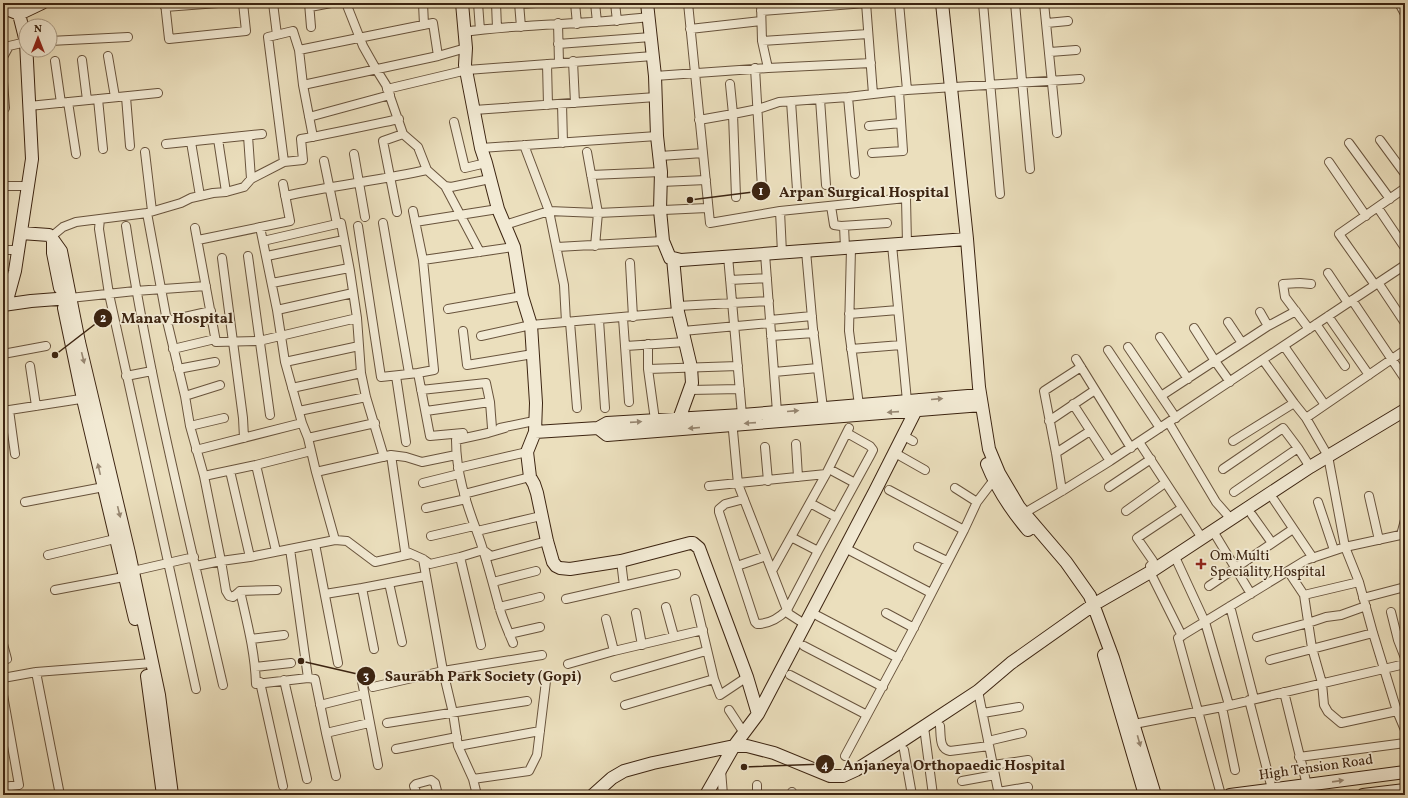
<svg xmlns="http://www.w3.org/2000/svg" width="1408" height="798" font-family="Vollkorn,serif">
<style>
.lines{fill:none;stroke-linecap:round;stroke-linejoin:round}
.street-casing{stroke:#68533c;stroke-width:10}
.secondary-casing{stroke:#3c2411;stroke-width:14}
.street{stroke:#f2ead4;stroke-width:8}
.secondary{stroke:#f2ead4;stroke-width:12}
.oneway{fill:#978772}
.poi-dot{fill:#8f2418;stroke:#f2ead4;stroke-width:1.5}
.labels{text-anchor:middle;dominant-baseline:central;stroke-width:3.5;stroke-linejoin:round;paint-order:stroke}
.poi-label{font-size:14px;fill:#3c2411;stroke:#f2ead4;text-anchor:start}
.street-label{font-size:14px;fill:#3c2411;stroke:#f2ead4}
.leader{fill:none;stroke:#3c2411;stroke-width:1.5}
.callout-dot{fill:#3c2411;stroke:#f2ead4;stroke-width:1.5}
.mark-label{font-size:12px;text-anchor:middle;font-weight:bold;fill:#fff}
.callout-label{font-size:15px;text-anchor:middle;font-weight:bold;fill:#3c2411;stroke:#f2ead4;stroke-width:3.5;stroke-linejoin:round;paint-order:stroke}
</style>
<rect width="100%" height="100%" fill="#ebdfbd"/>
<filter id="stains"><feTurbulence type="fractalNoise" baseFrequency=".005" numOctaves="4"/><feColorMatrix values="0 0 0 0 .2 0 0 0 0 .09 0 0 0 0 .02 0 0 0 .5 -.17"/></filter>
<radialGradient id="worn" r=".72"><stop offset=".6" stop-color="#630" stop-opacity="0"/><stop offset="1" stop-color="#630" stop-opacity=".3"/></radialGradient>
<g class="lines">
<defs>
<path id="street" d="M165,3L169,39L246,31L243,3
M273,3L277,35
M309,3L311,27
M346,3L363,46L376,69L386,85L403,134
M423,3L424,25
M478,3L480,30
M496,3L497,28
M519,3L521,27
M575,3L577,24
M595,3L597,22
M615,3L617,21
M688,3L710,223L780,211L906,198L907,244
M866,3L873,94
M899,3L907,90
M983,3L1000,194
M1015,3L1030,169
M1044,3L1057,133
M1399,3L1405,14
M519,4L536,3
M165,7L218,3
M310,7L331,3
M761,11L866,3
M558,23L559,63
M1047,23L1068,21
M690,29L761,21
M464,32C525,23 587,25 648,17
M50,41L128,37
M762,41L868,34
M558,44L651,37
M299,50L433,23L438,56
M1050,52L1076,50
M108,56L115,97
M3,57L9,46L26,42
M82,60L87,100
M55,61L61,103
M573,61L575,103
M547,64L548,105
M755,68L762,188
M768,68L871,63
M655,76L768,68L762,41L761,3
M3,82L5,108
M730,84L733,114L736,197
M303,85L438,56L466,48
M387,89L467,70L653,56
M126,97L130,146
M848,97L855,174
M98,99L103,149
M820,99L826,185
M791,101L797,190
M68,102L76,154
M562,104L563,143
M29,106L158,93
M474,110L656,97
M309,117L390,95
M699,120L733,114L758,109L779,102L848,97L907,90L1080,79
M454,122L465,168L486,163
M869,126L901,123
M248,136L251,179
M313,137L303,85L299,50L293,31L268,37L284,162L303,160L301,139C334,133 366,126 399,119
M218,139L226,192
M1380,140L1405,174
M191,142L200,196
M1349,143L1390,199
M166,144L262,134
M524,145L549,211L564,285L566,322
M481,148L657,136
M145,152L152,211
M587,152L598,213L595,246
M872,153L903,151L899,91
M354,154L365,217
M660,156L703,153
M324,161L337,224
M1329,162L1366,216
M591,175L661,172
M661,182L706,180
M3,186H28
M445,186L480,252
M285,196C332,186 380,180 427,170L445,186L451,187L490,179
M831,206L834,225L841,226L887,223
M1378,208L1405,248
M780,211L782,253
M397,212L383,141L403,134L418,147L427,170
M147,213L167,321L185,396L190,426L204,476L221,561L250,557L335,540L347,541L375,562L411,554
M100,219L99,229L109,294L196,689
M415,222L498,209
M383,223L409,373
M505,225L549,211L598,213L707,208
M126,226C149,380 188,533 223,685
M358,226L381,377L418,373L434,370L423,260L413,211
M844,226L845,248
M260,227L277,310L285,362L302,423L308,438L316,472L391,455L406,457L422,462L456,455
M195,228L216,342L259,341L357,318
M51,237L63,227L76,222L147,213L181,203L191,198L213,193L226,192L244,187L251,179L284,162
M198,240L290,221L283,184
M263,241L341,223L350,271L357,318L361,373L366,397L384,457
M892,245L907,401
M557,247L663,241
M851,248L849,331L859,405
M3,250H18
M806,251L813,329L823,408
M765,254L777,412
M248,256L270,415
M267,256L344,240
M728,256L742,415
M222,258L243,418L244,438
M423,260L514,247
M630,263L633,317
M1328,273L1348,303
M730,280L767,278
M272,283L349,268
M1379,284L1405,323
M1375,285L1339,234L1405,188
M70,298L135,291L206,286
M1352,300L1405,379
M678,306L769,301
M448,309L522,296
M277,310L353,293
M1260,312L1268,326
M849,314L898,310
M1328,316L1369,375
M623,318L629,402
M599,320L605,408
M770,320L812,316
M167,321L211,311
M570,322L577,408
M1228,322L1242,343
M1316,324L1345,366
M1194,328L1215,361L1230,382
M1309,329L1285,297L1283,284L1300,283L1311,284
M463,331L467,365L533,354
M683,331L770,323
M481,336L531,325L678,312
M771,336L814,333
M1160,337L1188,379
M648,344V369L655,420
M626,346L685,342
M1284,346L1325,405
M1128,347L1176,418
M173,349L215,339
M851,349L901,345
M1108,350L1160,428
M3,354L46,346
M1076,359L1131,448
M1263,360L1294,403L1306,418L1328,456L1345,547L1359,582L1373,633L1397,711L1405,730
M285,362L359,346
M30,366L36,406
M178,369L215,362
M648,369L738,366
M774,372L818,368
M418,373L430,436L463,433
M126,376L152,371
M396,376L406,442
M292,388L361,373
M421,390L486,383L490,402L492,428
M690,390L740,389
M185,396L220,385
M1161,396L1268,326L1296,311
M1073,404L1110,461
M9,410L15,454
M3,411L87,398
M299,411L366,397
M426,411L490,402
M1306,418L1405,350
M732,420L738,484L787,610L789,614L806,625
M1049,421L1095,390
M1169,423L1216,502L1231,519
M190,426L224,418
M500,428L534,421
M505,428L488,433L456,440C456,472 466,503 477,532C486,556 492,581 499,606C502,618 508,631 513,643
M904,436L913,441
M308,438L375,423
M1233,441L1294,403
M1139,442L1202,538
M796,444L798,477
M765,447L768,481
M196,450L302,423
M895,453L925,470
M1056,453L1090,431
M391,455L405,551L423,559L430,564L460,557L483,550L491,556L547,541
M256,465L276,551
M458,468L527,452
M829,469L855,483
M1223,469L1283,428L1298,448L1310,467
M230,471L250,557
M316,472L335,540
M204,476L256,465L311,451
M423,483L459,474
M709,486L826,474
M1109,487L1151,459
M955,488L977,502
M889,490L964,530
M1062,491L1056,453L1044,391L1081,367
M1234,492L1298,448
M464,494L530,477
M1369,496L1379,540
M744,499L725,504L719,509V512L755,622L757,624C769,624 779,618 787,610L818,551L871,454L873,450L870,446L847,433
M1274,500L1313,558
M25,502L109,486
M1318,502L1334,550
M810,503L836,517
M426,508L466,499
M1126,511L1165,483
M1021,515L1062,491L1110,461L1405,265
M1252,515L1272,543
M477,531L541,516
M1213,531L1251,594
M1401,535L1405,520
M431,536L474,526
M791,537L818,551
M315,544L338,663
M918,547L947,561
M845,548L931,593
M290,549L308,678L315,679L326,733L336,776
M48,555L119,538
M460,557L481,645
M1175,557L1205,622L1229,705
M423,559L443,671L453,713L458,746L473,779L477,795
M621,561L624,586
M196,566L221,561L226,591L229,596L233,597L240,591L277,590
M737,566L766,556
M133,571L194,557
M772,571L826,474L849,428
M1152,571L1150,566L1153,563V561L1137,538L1182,508
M1288,571L1304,595
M1150,572L1182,636
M493,582L536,571
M1359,582L1304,595L1312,648L1322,683L1324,705L1328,712L1341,723L1397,711
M389,583L402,642
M1209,586L1293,529
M55,590L129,576
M240,591C247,622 255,652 256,684L308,678
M325,594L362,588
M1363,598L1405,587
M566,599L676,574
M695,599L714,679L720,695L747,677
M1230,606L1254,699
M499,607L540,597
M666,607L674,636
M1391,612L1398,640L1405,658
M636,613L642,645
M886,613L914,628
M818,616L898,658
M606,619L614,651L703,630
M509,634L540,627
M1257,637L1308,623L1326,617L1341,615L1366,606
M251,639L284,635
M3,644L7,659
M804,646L883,687
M374,649L362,588L425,576
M1270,660L1373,633
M568,664L614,651
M255,667L291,663
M36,672L60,795
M790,675L867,715
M361,676L378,765
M615,677L706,651
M3,678L36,672L152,663
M284,680L307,779
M260,682L283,786
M373,687L443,671L542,655
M978,691L999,795
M1284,692L1307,785
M3,695L19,785L3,787
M1249,700L1272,789
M320,705L364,694
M625,705L714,679
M1222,707L1235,770
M729,710L744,733
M983,713L1019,707
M387,723L527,701
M1129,725L1222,707L1405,664
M940,726C941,736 939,749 950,751L989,746
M924,727L933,795
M326,733L369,723
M988,741L1022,733
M458,746L540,731
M396,749L457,737
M904,750L912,795
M845,756L910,635L964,530L977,502L993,481
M1299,757L1405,743
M993,765L1028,760
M721,770L723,795
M473,779L529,771L537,755L546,681
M962,781L995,775
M757,785V795
M792,792V795
M998,792L1028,787
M417,795L414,786L416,784L431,780L435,783L438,795
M1221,795L1178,638L1306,560L1345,547L1405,534"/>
<path id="secondary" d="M462,3L466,48L465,65L481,148L486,163L498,209L514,247L522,296L531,325L536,403L535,432L527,452L530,477L534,484L537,493L547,541L553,562L556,566L560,568L570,569L621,561L690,543H693L699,548L747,677L758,714
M647,3L655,76L657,136L661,172L660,210L663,241L670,258H673L678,312L691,367L692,383L679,419
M942,3L967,239L979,387L989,449L999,473L1019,507L1066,562L1090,596L1113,658L1155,795
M3,10H9L19,14L26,42L32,159L15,271L6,304
M19,14L42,3
M21,233L49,235L51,237L61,251L79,342L129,553L159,695L172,795
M53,240V253L60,288
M673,258L681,260L967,239
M3,305L31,301L70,298
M64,308L83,399L135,619
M598,428L607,435L982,405
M535,432L598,428L607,423L742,415L980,395
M987,464C997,489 1011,510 1028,530
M1104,655L1145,795
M147,676L163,795
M593,795L612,778L624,771L653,763L734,746H747L774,753L830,776H843L856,770L902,741L978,691L1011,663L1093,605L1152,571L1310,467L1405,410
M706,795L734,746L758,714L875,491L916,410L919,400
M1230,795L1405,772
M1363,795L1405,790"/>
</defs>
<use href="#street" class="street-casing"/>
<use href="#secondary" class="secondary-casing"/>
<use href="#street" class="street"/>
<use href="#secondary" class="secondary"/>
</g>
<defs><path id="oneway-solid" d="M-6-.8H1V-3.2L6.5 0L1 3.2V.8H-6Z"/></defs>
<g class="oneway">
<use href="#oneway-solid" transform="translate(83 358) rotate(76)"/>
<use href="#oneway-solid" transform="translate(937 399) rotate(-5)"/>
<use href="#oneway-solid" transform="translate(793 411) rotate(-5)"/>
<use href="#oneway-solid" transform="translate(893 412) rotate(176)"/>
<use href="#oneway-solid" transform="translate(636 422) rotate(-4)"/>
<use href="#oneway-solid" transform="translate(750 423) rotate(176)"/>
<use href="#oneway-solid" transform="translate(694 428) rotate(175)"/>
<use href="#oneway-solid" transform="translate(99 469) rotate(-103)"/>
<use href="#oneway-solid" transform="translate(119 512) rotate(76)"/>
<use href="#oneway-solid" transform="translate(1139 741) rotate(74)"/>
<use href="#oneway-solid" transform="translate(1338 781) rotate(-8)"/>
</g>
<path class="poi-dot" d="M1199 558h4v4h4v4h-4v4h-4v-4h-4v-4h4z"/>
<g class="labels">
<g class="poi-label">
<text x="1210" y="556">Om Multi<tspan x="1210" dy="16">Speciality Hospital</tspan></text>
</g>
<g class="street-label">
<text transform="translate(1316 768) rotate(-8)">High Tension Road</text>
</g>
</g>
<path class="leader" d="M690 200L761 191M55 355L103 318M301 661L366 676M744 767L825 764"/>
<g class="callout-dot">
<circle cx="690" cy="200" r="4"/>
<circle cx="55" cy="355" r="4"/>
<circle cx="301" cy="661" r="4"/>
<circle cx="744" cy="767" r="4"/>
<circle cx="761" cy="191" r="10"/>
<circle cx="103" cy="318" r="10"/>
<circle cx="366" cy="676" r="10"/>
<circle cx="825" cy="764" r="10"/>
</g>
<g class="mark-label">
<text x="761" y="195">1</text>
<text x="103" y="322">2</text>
<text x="366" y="680">3</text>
<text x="825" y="769">4</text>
</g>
<g class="callout-label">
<text x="864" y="197">Arpan Surgical Hospital</text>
<text x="177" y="323">Manav Hospital</text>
<text x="483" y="681">Saurabh Park Society (Gopi)</text>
<text x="954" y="770">Anjaneya Orthopaedic Hospital</text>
</g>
<rect width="1408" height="798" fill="none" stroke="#ebdfbd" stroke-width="16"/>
<rect x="4" y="4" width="1400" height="790" fill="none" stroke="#3c2411" stroke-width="2"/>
<rect x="8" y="8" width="1392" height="782" fill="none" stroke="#3c2411"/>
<g transform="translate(38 38)"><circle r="19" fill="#f2ead4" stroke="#a99b86"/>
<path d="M0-3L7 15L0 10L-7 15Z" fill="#8f2418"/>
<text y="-6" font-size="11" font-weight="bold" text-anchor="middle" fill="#3c2411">N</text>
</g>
<rect width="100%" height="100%" filter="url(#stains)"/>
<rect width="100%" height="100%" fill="url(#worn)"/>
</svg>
